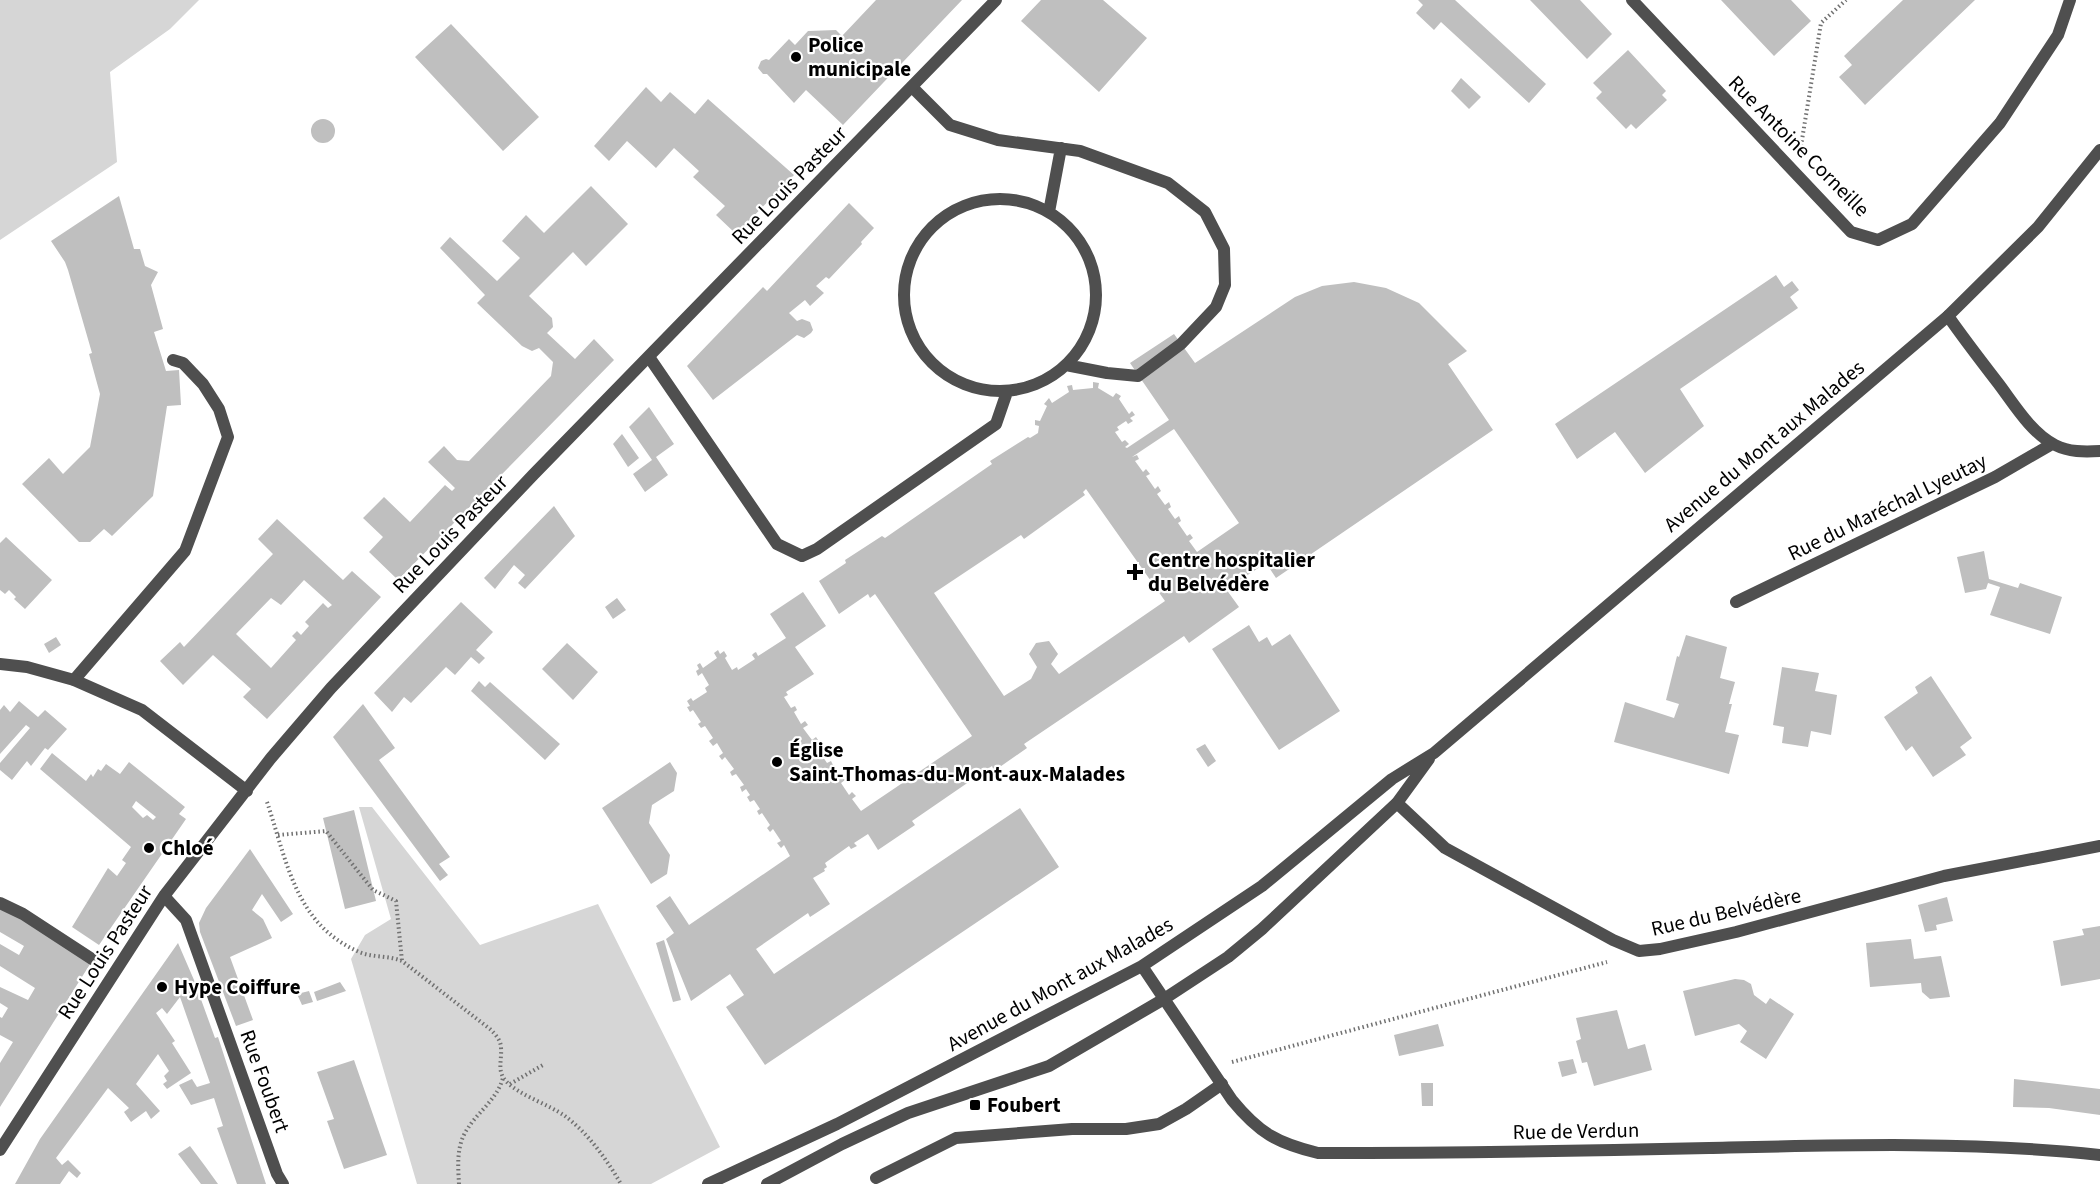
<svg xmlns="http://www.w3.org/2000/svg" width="2100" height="1184" font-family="'Source Sans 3',sans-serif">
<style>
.green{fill:#d6d6d6}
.building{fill:#bfbfbf;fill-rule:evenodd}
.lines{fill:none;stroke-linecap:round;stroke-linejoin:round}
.path{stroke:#717171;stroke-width:4;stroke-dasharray:1.5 3;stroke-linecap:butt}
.service{stroke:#4f4f4f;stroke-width:12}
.minor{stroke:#4f4f4f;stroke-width:12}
.tertiary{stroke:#4f4f4f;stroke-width:12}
.poi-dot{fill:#000;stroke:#fff;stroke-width:2}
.labels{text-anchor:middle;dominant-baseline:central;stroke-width:4.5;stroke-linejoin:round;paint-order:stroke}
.poi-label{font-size:21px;font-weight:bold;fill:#000;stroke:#fff;text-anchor:start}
.street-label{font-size:21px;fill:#000;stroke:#fff}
</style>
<rect width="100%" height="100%" fill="#fff"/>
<path class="green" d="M0,0H199L170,29L110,72L117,162L0,240Z
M359,807H372L480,945L598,904L720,1147L651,1184H417L351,959L365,935L391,919Z"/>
<path class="building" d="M876,0H962L843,125L806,90L794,103L767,74H763L758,68L761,61L766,59L769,60L789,39L795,45L808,31L836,30L842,36Z
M1041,0H1103L1147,38L1099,92L1021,21Z
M1418,0H1455L1546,84L1529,103L1441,22L1434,30L1416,13L1423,5Z
M1530,0H1580L1612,34L1587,59Z
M1721,0H1791L1811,21L1774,56Z
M1903,0H1975L1865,105L1839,77L1852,65L1844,56Z
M451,24L539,117L503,151L415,57Z
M1628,50L1666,91L1662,95L1667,100L1636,129L1631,124L1626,129L1596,98L1602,92L1593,83Z
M1461,78L1481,97L1469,109L1451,91Z
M646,87L661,102L670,92L695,114L708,99L794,175L736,234L716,215L725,206L693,177L699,171L674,148L656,168L627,141L609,161L594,146Z
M311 131a12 12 0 1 1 24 0a12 12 0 1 1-24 0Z
M591,186L628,224L586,266L573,252L529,296L552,318L553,327L547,333L575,359L594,339L614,360L398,580L369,552L383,537L363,518L384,497L410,522L445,485L452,491L455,488L428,462L444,446L457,460L469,461L551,376L553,362L539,348L532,351L522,346L477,303L485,295L440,248L450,237L497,281L520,258L502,241L526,215L544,233Z
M119,196L134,249H140L145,266L158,272L151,285L163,329L154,332L166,371L179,370L181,405L167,406L153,496L112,536L104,529L90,542H79L22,484L49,458L63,474L90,447L100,394L89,354L92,353L68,270L65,262L51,241Z
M849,203L874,228L861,242L862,244L829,279L826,277L816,286L824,293L810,306L805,300L789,313L797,321L802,319L810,322L813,330L811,333L804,338L797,335L713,400L687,366L763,287L767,291Z
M1776,275L1784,287L1792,281L1799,290L1790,297L1798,308L1680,389L1704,426L1645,473L1615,432L1577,459L1555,424Z
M1354,282L1386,288L1419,303L1467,351L1448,364L1493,430L1276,578L1266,563L1226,589L1239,607L1189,643L1184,636L1024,744L1027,748L994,771L992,766L912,821L915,825L878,850L868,834L854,843L857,846L851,849L849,846L825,863L827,867L824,869L825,871L813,878L830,904L810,917L808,913L756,949L774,974L1020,808L1059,867L765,1065L726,1007L744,995L730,974L691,1001L666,939L674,933L656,906L670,896L689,925L790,856L784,845L781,848L777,843L781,841L773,829L770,832L767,828L770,825L762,813L759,815L757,811L760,809L754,800L750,802L747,797L750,795L746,789L742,792L740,787L744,785L736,774L732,776L730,772L734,769L725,757L722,760L719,756L723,753L717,743L713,746L709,741L713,738L705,726L701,728L698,724L701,722L693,710L690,712L687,707L690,706L687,701L691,698L693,701L707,692L705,688L709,685L702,673L698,676L696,671L699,669L697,665L700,663L703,668L717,658L714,653L718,650L720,654L724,651L727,656L725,658L732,670L737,667L738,670L755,659L752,655L754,653L756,652L758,656L786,638L770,614L803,592L826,626L795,647L814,674L786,692L788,695L784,697L791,708L795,706L797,710L794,712L801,724L805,721L808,725L803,728L812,740L816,737L818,740L814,743L818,750L822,747L824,751L821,754L827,763L831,761L833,765L830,767L838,780L842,777L845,780L841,783L849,795L852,792L856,796L852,799L861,811L972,736L875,594L870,598L868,594L839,614L819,581L846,563L845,560L882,536L885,538L992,464L990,461L1028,437L1030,438L1038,433L1039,426L1035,425V420L1040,421L1047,406L1044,404L1049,398L1052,403L1069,392L1067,386L1072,385L1073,390L1093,388V382L1099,383L1098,388L1113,397L1116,393L1121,396L1119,399L1129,414L1132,411L1135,415L1130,418L1133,421L1128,424L1126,421L1117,427L1119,430L1115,432L1122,442L1125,440L1129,444L1125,447L1127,448L1169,420L1130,363L1174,334L1195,363L1295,297L1322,286ZM1174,429L1239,523L1197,552L1189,541L1193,538L1190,534L1187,536L1178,523L1181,521L1179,516L1175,519L1168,509L1171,507L1169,502L1165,505L1157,494L1161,491L1158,486L1155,489L1146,476L1150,474L1146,469L1143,472L1135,461L1139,459L1137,455L1132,457ZM1086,489L1165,601L1059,674L1051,664L1058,654L1049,641L1036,643L1029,654L1037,667L1031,679L1004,696L934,593L1021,535L1024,539L1085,495L1083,492Z
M649,407L674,444L656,457L668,475L645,492L633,474L652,460L629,427Z
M622,434L639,458L628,467L613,444Z
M554,506L575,536L525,589L518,583L525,575L514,565L495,589L484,578Z
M277,519L343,580L352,571L381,597L267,719L243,697L251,689L213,655L183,685L160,661L180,642L184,647L273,554L258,539ZM304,580L332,605L328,608L323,603L305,622L309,626L301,635L297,631L292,636L296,640L271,668L236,634L271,598L281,605Z
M6,537L52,580L25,609L14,599L16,597L9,590L5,594L0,590V543Z
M1984,551L1989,579L2018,588L2020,583L2062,597L2050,634L1990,615L2000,587L1988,583L1986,589L1965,593L1957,557Z
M617,598L626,610L613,619L605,607Z
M461,602L493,632L476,650L485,658L479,664L471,657L455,675L446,667L411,703L404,697L392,712L374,693Z
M1249,625L1259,642L1267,637L1272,646L1290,634L1340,711L1279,750L1212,649Z
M1686,635L1727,647L1720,678L1735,682L1729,704H1732L1725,732L1739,735L1729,774L1614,742L1625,702L1674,718L1679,704L1666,700L1677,656L1679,657Z
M56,637L61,645L49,653L44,644Z
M567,643L598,672L573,700L542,669Z
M1782,667L1819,673L1815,691L1837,695L1831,735L1811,731L1808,747L1782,743L1784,727L1773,725Z
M1931,676L1972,738L1960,747L1966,755L1933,777L1912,746L1906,751L1884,717L1918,693L1915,687Z
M479,681L485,687L490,682L560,744L545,760L471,691Z
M19,701L38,717L45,710L67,729L48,750L45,748L31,766L27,761L12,780L0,770V763L30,728L26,725L0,754V710L4,705L10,712Z
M363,704L395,748L379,760L450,857L439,864L448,875L440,881L333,737Z
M1205,744L1216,761L1208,767L1196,749Z
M52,753L86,781L91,774L93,777L98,769L101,771L106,764L120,774L129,762L185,807L179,814L186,819L99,945L72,927L108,868L117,876L126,863L122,860L131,847L40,769ZM136,801L156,817L153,820L147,815L143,818L132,807Z
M670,762L677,773L674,791L652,805L649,823L670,855L667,874L651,884L602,808Z
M354,810L376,901L345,909L323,818Z
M250,849L293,914L281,922L262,894L252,910L263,919L272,938L230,957L253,1020L236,1026L200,932L199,923L206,908Z
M1947,897L1953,921L1936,925L1937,930L1925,932L1918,905Z
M0,906L92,961L0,1107V1063L13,1042L0,1035V1017L2,1018L8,1008L0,1003V987L28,1000L35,988L0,966V944L19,955L24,946L0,932Z
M2100,926V979L2061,986L2053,941L2084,935L2082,929Z
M1911,939L1914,959L1941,956L1950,997L1930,999L1922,992L1921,983L1870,987L1866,943Z
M664,940L681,1000L673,1002L656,943Z
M178,943L194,980L215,1038L218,1037L266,1184H237L217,1128L223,1126L214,1098L191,1105L179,1085L192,1079L197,1087L210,1083L180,997L167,1014L162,1008L156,1013L175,1041L172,1043L191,1073L167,1089L163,1084L167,1081L164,1076L169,1071L158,1054L136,1084L160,1111L151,1119L146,1111L131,1122L124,1112L129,1108L108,1088L56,1158L62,1165L68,1160L81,1173L77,1178L69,1171L60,1184H15L40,1139Z
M1735,979L1744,980L1751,984L1754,995L1766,1004L1770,998L1794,1014L1766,1059L1740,1042L1747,1031L1739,1024L1695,1036L1683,991Z
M340,982L346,991L317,1001L314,992Z
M309,991L313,1002L302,1005L297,994Z
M1617,1010L1628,1049L1645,1044L1652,1070L1594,1086L1587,1062L1582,1063L1576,1041L1581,1039L1576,1018Z
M1438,1024L1444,1046L1399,1056L1394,1035Z
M1573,1059L1577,1073L1562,1077L1558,1062Z
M354,1060L387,1155L344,1169L327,1121L334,1119L317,1072Z
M2014,1079L2100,1089V1115L2049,1108L2013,1107Z
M1421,1083H1433V1106H1422Z
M190,1146L205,1166L218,1184H201L178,1154Z"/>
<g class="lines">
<path class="path" d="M1801,146L1821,23L1846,0
M267,802C287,861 295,923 357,951C371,958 388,955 402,961L490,1029C495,1034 501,1040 501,1048C502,1060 497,1070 505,1080C518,1095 548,1104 565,1116C588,1133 607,1160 621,1184
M278,835L326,831L373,890L396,901L402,961
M1232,1062L1607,962
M510,1084L543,1065
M459,1184C458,1165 456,1145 468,1128C479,1111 497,1099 503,1078"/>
<path class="service" d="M912,87L950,125L998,140L1080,151L1168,183L1205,212L1224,249L1225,285L1216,307L1181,344L1138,376L1107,373L1066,365
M904 295a96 96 0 1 1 192 0a96 96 0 1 1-192 0Z
M1049,212L1061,148
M649,357L777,544L802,556L817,549L996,424L1007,392
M74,680L185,551L228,437L219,409L203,384L183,363L173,360
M876,1178L956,1138L1072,1129H1126L1159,1124L1186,1109L1222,1084"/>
<path class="minor" d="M1632,0L1851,232L1878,240L1912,224L2000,123L2058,35L2070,0
M1948,316C1964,339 1981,361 1998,383C2014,404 2031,433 2055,445C2069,452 2084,452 2100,451
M1736,602L1995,477L2052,444
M0,664L27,667L74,680L142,710L247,791
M1397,803L1445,848L1613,940L1639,951L1660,949L1736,932L1944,876L2100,846
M164,896L186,920L277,1174L283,1184
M0,903L23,914L92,959
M0,1150L164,896L271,758L331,688L533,475L996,0"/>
<path class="tertiary" d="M1142,966L1232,1100C1259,1133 1277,1143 1318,1153C1448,1153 1579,1151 1709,1148C1839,1145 1971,1141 2100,1155
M708,1184L837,1124L1142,966L1262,886L1392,779L1434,753L1948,316L2038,227L2100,150
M767,1184L842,1144L908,1113L1049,1066L1164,999L1228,957L1262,929L1397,803L1429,759"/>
</g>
<g class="poi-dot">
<circle cx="796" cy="57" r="6"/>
<path d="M1132 563h6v6h6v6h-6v6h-6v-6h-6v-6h6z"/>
<circle cx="777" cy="762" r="6"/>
<circle cx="149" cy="848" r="6"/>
<circle cx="162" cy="987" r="6"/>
<rect x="969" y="1099" width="12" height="12" rx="3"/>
</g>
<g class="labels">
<g class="poi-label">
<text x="808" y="45">Police<tspan x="808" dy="24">municipale</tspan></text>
<text x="1148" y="560">Centre hospitalier<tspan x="1148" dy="24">du Belvédère</tspan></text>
<text x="789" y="750">Église<tspan x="789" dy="24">Saint-Thomas-du-Mont-aux-Malades</tspan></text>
<text x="161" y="848">Chloé</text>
<text x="174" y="987">Hype Coiffure</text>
<text x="987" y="1105">Foubert</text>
</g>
<g class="street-label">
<text transform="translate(1799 146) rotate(45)">Rue Antoine Corneille</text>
<text transform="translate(789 185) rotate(-46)">Rue Louis Pasteur</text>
<text transform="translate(1764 446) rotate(-40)">Avenue du Mont aux Malades</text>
<text transform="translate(1887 507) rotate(-26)">Rue du Maréchal Lyeutay</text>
<text transform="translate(450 534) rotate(-46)">Rue Louis Pasteur</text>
<text transform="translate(1726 912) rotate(-13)">Rue du Belvédère</text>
<text transform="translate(105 952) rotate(-57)">Rue Louis Pasteur</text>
<text transform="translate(1060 984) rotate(-29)">Avenue du Mont aux Malades</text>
<text transform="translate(265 1081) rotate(70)">Rue Foubert</text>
<text transform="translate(1576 1131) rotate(-1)">Rue de Verdun</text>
</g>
</g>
</svg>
